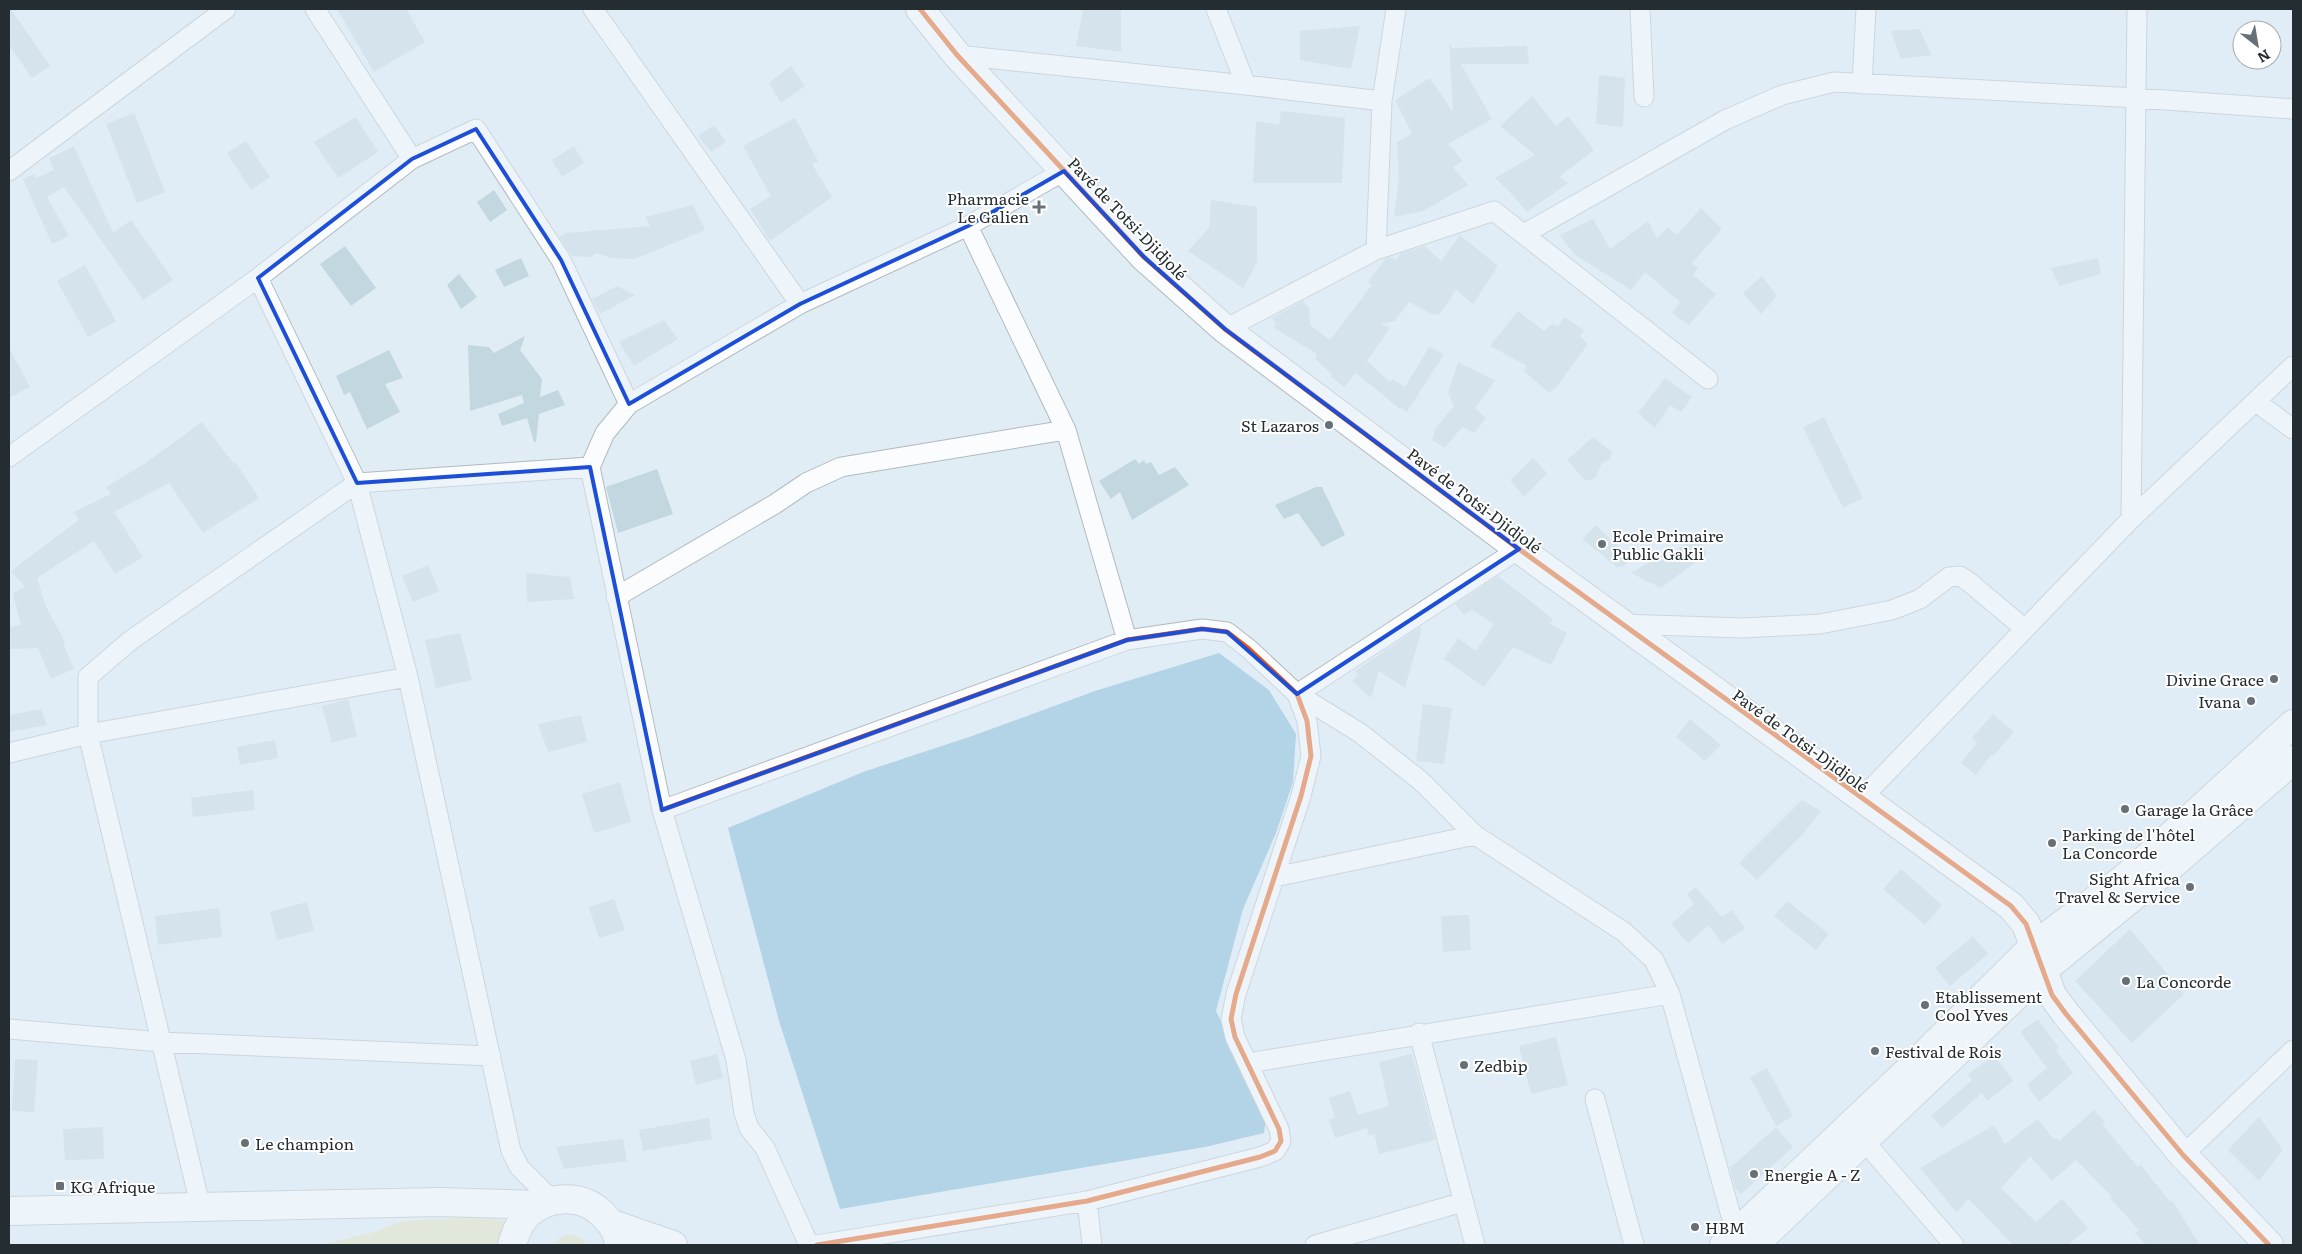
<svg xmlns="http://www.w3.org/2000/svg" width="2302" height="1254" font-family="Literata,serif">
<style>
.green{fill:#e3e0bb}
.water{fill:#7ab4d2}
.building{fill:#c3d7e1}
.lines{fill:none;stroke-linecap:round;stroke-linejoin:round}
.street-casing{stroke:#b1bac0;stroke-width:21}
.secondary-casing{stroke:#b1bac0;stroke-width:30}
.primary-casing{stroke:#b1bac0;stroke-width:30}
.street{stroke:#fafcfe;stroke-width:19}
.secondary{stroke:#fafcfe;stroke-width:28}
.primary{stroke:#fafcfe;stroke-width:28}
.cycleway-casing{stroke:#fff;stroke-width:8}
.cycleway{stroke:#e8590c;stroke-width:5}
.marked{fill:none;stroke:#1d4ed8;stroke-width:4;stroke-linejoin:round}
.poi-dot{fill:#667076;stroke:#fff;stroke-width:2}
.labels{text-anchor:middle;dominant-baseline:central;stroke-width:4;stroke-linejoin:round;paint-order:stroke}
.poi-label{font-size:16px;fill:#242d31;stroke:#fff;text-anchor:start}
.street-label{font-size:16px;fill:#242d31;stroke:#fff}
</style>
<rect width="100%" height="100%" fill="#e1edf5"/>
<path class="green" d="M462,1218L494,1219L515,1224L505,1245H322L374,1232L403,1221Z
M568,1234L582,1238L587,1245H554L561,1237Z"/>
<path class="water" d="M1219,653L1269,690L1296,734L1293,782L1276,833L1243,909L1216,1011L1266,1116L1264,1133L1205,1147L840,1209L779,1021L728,828L863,772L972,736L1095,691Z"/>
<path class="building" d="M9,9H11L50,66L32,78L9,45Z
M337,9H406L425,42L374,72Z
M1083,9H1121V52L1076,46Z
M1360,26L1351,69L1300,60V31Z
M1920,29L1931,55L1901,59L1891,31Z
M1449,42L1452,48L1527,46L1529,64H1461L1492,119L1448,144L1463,161L1453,167L1468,185L1423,211L1394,217L1399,179L1397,142L1412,134L1395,100L1430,78L1453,112Z
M791,66L805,86L781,103L769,83Z
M1599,75L1625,78L1623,127L1596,124Z
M1532,96L1556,126L1568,116L1594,150L1559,177L1568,183L1527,212L1509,191L1495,178L1535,155L1500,126Z
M1281,111L1345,118L1342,183H1253L1256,121L1279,125Z
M134,113L165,192L137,203L106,124Z
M356,117L378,152L338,178L314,142Z
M795,118L818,161L812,164L832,197L770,241L750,209L771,196L743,146Z
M714,125L726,142L711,152L698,136Z
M246,141L270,177L251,190L227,153Z
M74,146L113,233L131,220L173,280L143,300L64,187L47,197L69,236L52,244L23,179L34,174L36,178L54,170L49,158Z
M574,146L584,163L562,177L552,160Z
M494,190L507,210L490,222L477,202Z
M1211,200L1257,207V262L1243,288L1188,251L1209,228Z
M693,205L705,230L635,259L611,258L596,253L591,257L572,256L559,237L566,233L650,226L645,217Z
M1701,208L1722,229L1692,263L1698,268L1693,275L1716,294L1689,325L1672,313L1680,302L1645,272L1631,290L1575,255L1560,235L1593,219L1610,249L1648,221L1657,239L1668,227L1677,235Z
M1460,235L1498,266L1473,304L1456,290L1440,314L1433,315L1409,302L1395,321L1381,324L1390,328L1367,361L1390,382L1392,379L1405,387L1429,347L1444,354L1407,412L1401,408L1400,409L1356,373L1344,387L1330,376L1332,374L1315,359L1317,354L1274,328L1276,324L1272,318L1303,301L1309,308L1310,325L1330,340L1372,285L1368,282L1386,258L1391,257L1396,260L1401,253L1425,246L1441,261Z
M345,246L376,288L351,306L320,264Z
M521,258L529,276L504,287L495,270Z
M2098,258L2101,274L2059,286L2051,268Z
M85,265L116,321L88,337L57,281Z
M459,274L477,297L461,309L447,285Z
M1762,276L1777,296L1761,314L1743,293Z
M617,286L635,295L600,314L592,299Z
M1518,311L1544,331L1552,324L1558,326L1564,317L1584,330L1580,336L1588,344L1555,389L1549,393L1524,371L1527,366L1490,346Z
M664,320L678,339L634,366L619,342Z
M525,336L520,350L542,379L540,397L558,390L565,405L539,414L536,442H534L527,418L502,426L498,414L524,403L522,395L470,411L468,345L489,347L494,353Z
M9,348L30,387L9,398Z
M389,350L403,378L385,384L400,412L367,429L350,392L344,395L336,376Z
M1458,362L1495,380L1475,408L1486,418L1475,433L1462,427L1445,448L1432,440L1436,428L1454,406L1448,393Z
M1665,378L1692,397L1681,412L1670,405L1655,428L1638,413Z
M1824,417L1863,498L1843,508L1803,427Z
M202,422L234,464L236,463L259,498L203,533L169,483L114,512L143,557L115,574L94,541L37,578L46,607L65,642L63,643L74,669L51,679L38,648L9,649V627L21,625L13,593L25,587L11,571L79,520L74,512L111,494L106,487L144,464Z
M1593,437L1612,452L1609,460L1602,463L1595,478L1586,481L1567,460Z
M1533,458L1547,473L1524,497L1510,480Z
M1135,459L1139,464L1144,460L1146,464L1151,462L1159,475L1175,467L1189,485L1132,520L1120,492L1111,499L1099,481Z
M657,469L673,514L618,533L606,487Z
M1316,487H1322L1345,535L1322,547L1298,513L1284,519L1275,505Z
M1596,525L1631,559L1623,567H1617L1582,539Z
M1697,535L1707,554L1661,588L1631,573L1664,553L1667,557Z
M428,565L439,591L413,602L402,576Z
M526,573L570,577L574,599L527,602Z
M1498,576L1553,619L1550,624L1567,633L1551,665L1513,647L1484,687L1444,659L1458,638L1476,651L1494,624L1472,610L1464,615L1455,604Z
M1420,627L1421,632L1405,688L1379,671L1371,698L1352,681L1358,674L1355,671Z
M460,633L472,680L436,688L425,640Z
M348,699L357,736L332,743L322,706Z
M1423,704L1452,708L1444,764L1416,761Z
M41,709L47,725L9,732V715Z
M1993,714L2014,732L1993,756L1991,755L1976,775L1961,763L1977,743L1972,738Z
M581,715L587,742L548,752L538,724Z
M1690,719L1721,745L1705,761L1676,737Z
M275,740L278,758L240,765L237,747Z
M620,782L631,822L594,833L582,794Z
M253,790L255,810L193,817L191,798Z
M1802,800L1821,811L1802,835L1757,880L1739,863Z
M1901,869L1942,905L1925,925L1883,889Z
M1696,887L1722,917L1732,910L1745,928L1722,944L1709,925L1688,943L1671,924L1694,904L1687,894Z
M614,899L625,930L599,938L589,907Z
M1787,901L1829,934L1816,950L1774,916Z
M307,902L314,931L277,940L270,912Z
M219,908L222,937L158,945L155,916Z
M1469,915L1471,950L1443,952L1441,916Z
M2130,929L2184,994L2132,1043L2075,981Z
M1973,936L1988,954L1950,986L1935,968Z
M2038,1019L2059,1048L2056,1050L2073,1073L2039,1102L2027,1085L2047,1068L2020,1032Z
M1556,1037L1568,1085L1531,1094L1519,1046Z
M717,1054L723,1078L696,1085L690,1061Z
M1412,1054L1435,1140L1379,1154L1374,1134L1369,1136L1367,1128L1335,1138L1329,1120L1335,1118L1329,1098L1350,1091L1358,1115L1389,1106L1379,1062Z
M1994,1055L2013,1081L1987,1101L1982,1093L1942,1128L1931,1116L1972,1080L1968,1074Z
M15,1059L38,1060L34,1112L12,1111Z
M1767,1068L1793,1116L1776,1126L1750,1077Z
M2094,1110L2105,1122L2102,1124L2138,1167L2141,1165L2170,1202L2172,1200L2200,1245H2146L2135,1233L2139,1230L2110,1198L2112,1197L2076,1160L2052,1181L2030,1156L2001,1188L2036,1222L2062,1199L2088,1228L2068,1245H2013L1968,1198L1957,1213L1920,1168L1994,1125L2005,1144L2038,1119L2054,1140L2056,1138L2059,1141Z
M2259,1117L2283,1150L2259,1181L2228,1150Z
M709,1118L712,1139L643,1151L639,1130Z
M103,1127L104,1159L65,1160L63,1129Z
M1776,1127L1793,1147L1741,1194L1735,1188L1730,1168Z
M623,1139L627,1161L564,1169L556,1147Z"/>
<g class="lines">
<defs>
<path id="street" d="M315,9L412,159
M593,9L800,304
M1216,9L1246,85
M1640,9L1644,97
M957,55L1246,85L1382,101
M1862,84L1866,9
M9,171L226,9
M968,226L1066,430L1127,640
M1524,234L1725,120L1782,95L1834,82L2137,98L2293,109
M1376,250L1382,101L1396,9
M258,278L357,483L408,677L511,1151L520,1168L552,1200
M1225,329L1376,250L1494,211L1708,379
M2256,402L2293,429
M9,457L258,278L412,159L476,129L561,260L629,404
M2131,519L2137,9
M1519,549L1297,694L1360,733L1421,781L1475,835L1624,932L1654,960L1670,994L1736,1234
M616,597L775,504L806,483L841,467L1066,430
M1621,624L1743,628L1820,624L1892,610L1920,599L1949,577L1960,576L1969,582L2025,629
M9,753L88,734L408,677
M1861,799L2131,519L2293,366
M662,810L1127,640L1202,629L1227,632L1249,649L1297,694L1307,721L1311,756L1301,796L1236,994L1231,1019L1235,1037L1279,1129L1281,1141L1275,1151L1260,1157L1087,1201L817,1245
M1275,877L1475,835
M9,1029L161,1042L491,1056
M1419,1033L1475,1245
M1248,1063L1670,994
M1595,1099L1634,1245
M1864,1141L1954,1245
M2183,1155L2293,1050
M1087,1201L1092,1245
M201,1209L88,734V677L131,640L357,483L590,467
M809,1245L765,1148L749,1128L744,1113L736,1060L662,810L590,467L605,433L629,404L800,304L968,226L1064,171
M1315,1245L1463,1202"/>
<path id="secondary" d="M920,9L957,55L1144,257L1225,329L1519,549L2011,906L2026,924L2052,995L2066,1014L2183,1155L2269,1245
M1724,1245L1913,1066L2035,945L2126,877L2293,724
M1754,1245L2042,971L2172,865L2293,760"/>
<path id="primary" d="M9,1211L439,1202L540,1205
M612,1224L673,1245
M512,1245C515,1234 519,1223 527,1215C550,1193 586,1194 606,1218C613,1225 618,1235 619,1245"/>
</defs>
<use href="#street" class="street-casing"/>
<use href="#secondary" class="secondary-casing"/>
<use href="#primary" class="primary-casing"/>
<use href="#street" class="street"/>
<use href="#secondary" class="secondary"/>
<use href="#primary" class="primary"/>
<defs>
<path id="cycleway" d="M920,9L957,55L1144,257L1225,329L1519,549L2011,906L2026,924L2052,995L2066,1014L2183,1155L2269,1245
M662,810L1127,640L1202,629L1227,632L1249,649L1297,694L1307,721L1311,756L1301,796L1236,994L1231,1019L1235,1037L1279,1129L1281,1141L1275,1151L1260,1157L1087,1201L817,1245"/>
</defs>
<use href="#cycleway" class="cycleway-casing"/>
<use href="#cycleway" class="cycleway"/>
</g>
<path d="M0 0H2302V1254H0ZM476,129L561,260L629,404L800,304L968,226L1064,171L1144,257L1225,329L1519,549L1297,694L1227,632L1202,629L1127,640L662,810L590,467L357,483L258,278L412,159Z" fill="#e1edf5" fill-opacity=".55" fill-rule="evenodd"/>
<path class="marked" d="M476,129L561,260L629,404L800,304L968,226L1064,171L1144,257L1225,329L1519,549L1297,694L1227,632L1202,629L1127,640L662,810L590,467L357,483L258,278L412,159Z"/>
<g class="poi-dot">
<path d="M1036.5 199.5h5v5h5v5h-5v5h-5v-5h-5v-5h5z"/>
<circle cx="1329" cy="425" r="5"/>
<circle cx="1602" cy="544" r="5"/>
<circle cx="2274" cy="679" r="5"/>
<circle cx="2251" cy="701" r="5"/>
<circle cx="2125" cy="809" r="5"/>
<circle cx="2052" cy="843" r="5"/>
<circle cx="2190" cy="887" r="5"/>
<circle cx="2126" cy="981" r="5"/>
<circle cx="1925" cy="1005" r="5"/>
<circle cx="1875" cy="1051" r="5"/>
<circle cx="1464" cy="1065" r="5"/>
<circle cx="245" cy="1143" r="5"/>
<circle cx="1754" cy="1174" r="5"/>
<rect x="55" y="1181" width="10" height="10" rx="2.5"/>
<circle cx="1695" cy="1227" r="5"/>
</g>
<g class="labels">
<g class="poi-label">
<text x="1029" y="198" text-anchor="end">Pharmacie<tspan x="1029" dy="18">Le Galien</tspan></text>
<text x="1319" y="425" text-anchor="end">St Lazaros</text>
<text x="1612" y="535">Ecole Primaire<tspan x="1612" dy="18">Public Gakli</tspan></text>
<text x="2264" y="679" text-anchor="end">Divine Grace</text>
<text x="2241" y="701" text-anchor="end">Ivana</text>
<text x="2135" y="809">Garage la Grâce</text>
<text x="2062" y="834">Parking de l'hôtel<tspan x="2062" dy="18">La Concorde</tspan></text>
<text x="2180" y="878" text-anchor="end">Sight Africa<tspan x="2180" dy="18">Travel &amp; Service</tspan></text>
<text x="2136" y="981">La Concorde</text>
<text x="1935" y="996">Etablissement<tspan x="1935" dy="18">Cool Yves</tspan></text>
<text x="1885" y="1051">Festival de Rois</text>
<text x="1474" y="1065">Zedbip</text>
<text x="255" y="1143">Le champion</text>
<text x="1764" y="1174">Energie A - Z</text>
<text x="70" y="1186">KG Afrique</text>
<text x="1705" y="1227">HBM</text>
</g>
<g class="street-label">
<text transform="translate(1128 218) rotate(46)">Pavé de Totsi-Djidjolé</text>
<text transform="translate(1475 500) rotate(37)">Pavé de Totsi-Djidjolé</text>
<text transform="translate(1801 740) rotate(36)">Pavé de Totsi-Djidjolé</text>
</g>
</g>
<rect width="2302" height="1254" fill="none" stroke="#242d31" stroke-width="20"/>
<g transform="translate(2257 45) rotate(149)"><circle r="24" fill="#ffffff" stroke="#a7abad"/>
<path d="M0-4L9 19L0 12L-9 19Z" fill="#667076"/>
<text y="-8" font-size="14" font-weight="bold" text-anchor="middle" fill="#242d31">N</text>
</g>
</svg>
